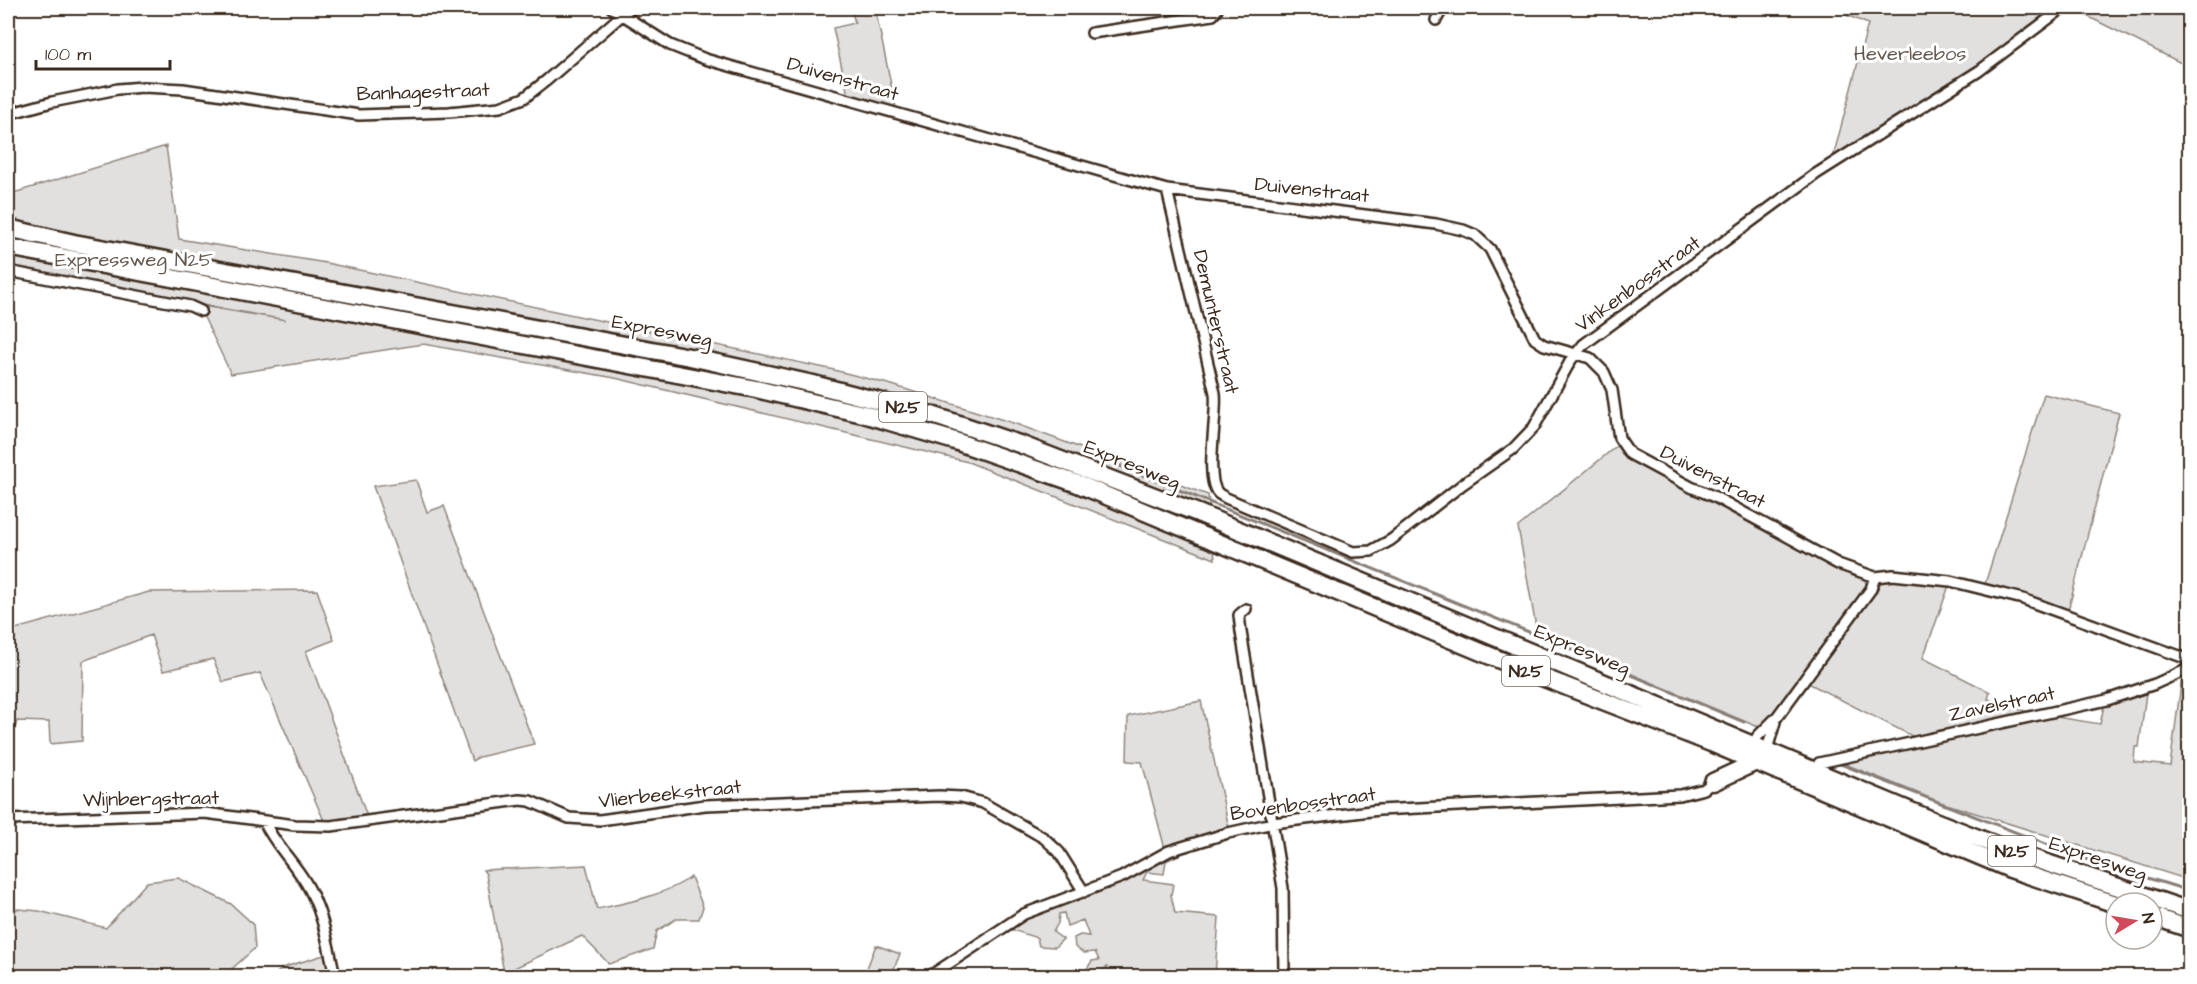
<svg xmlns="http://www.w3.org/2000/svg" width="2197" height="984" font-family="'Architects Daughter',sans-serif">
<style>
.green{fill:#e2e0de;stroke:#8e857e;stroke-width:1.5}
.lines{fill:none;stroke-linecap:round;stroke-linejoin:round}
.stream{stroke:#887e77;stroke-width:3}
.street-casing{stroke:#3b2a1e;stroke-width:14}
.highway-casing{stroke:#3b2a1e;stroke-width:21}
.street{stroke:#fff;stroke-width:9}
.highway{stroke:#fff;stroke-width:16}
.labels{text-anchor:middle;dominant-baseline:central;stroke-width:6;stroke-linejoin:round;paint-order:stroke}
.shield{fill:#fff;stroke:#766a62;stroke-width:1.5}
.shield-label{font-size:18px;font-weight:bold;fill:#3b2a1e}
.park-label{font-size:20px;fill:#65584e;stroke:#fff}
.street-label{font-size:20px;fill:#3b2a1e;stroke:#fff}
</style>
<rect width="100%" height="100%" fill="#fff"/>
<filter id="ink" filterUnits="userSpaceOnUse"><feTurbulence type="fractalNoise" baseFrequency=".0167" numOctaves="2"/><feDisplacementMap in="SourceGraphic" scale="12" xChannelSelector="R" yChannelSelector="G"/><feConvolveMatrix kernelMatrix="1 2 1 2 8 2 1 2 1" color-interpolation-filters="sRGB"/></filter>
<g filter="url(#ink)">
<path class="green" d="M851,8H875L896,108L848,95L833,28L855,23Z
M1830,8H2058L1993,55L1832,161L1868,24Z
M2071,8H2189V67Z
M166,146L179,239L326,263L830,369L892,385L1016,424L1208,495L1215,559L968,462L615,378L423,344L231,374L201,311L202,306L286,320L8,270V204L10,194Z
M2044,394L2119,413L2068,611L1985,584Z
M1619,444L1713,499L1864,577L1867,586L1865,590L1771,718L1761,728L1631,675L1537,633L1518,527Z
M416,480L427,512L444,506L534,744L479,757L472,761L373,486Z
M1887,579L1950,583L1923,658L1990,692L1988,699L2031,713L2100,724L2104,706L2146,693L2139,747H2135L2134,762L2170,766L2182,676L2189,674V880L1937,801L1840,762L1918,739L1808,683L1882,581Z
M317,590L334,640L306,651L368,819L325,823L260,673L223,682L213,659L163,671L151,635L83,661L82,741L50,744L49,722L17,721L12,739L8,740V631L149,592Z
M1201,701L1229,828L1228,833L1187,845V851L1166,861L1164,874L1147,872L1143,880L1173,884L1171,895L1175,913L1219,917L1215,976H1111L1107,967L1095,976H1082L1092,961L1099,960L1095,952L1084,953L1075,947L1074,938L1080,935L1089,936L1083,920L1067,926L1064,913L1059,914L1058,923L1053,932L1063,939L1055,947L1039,946L1037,938L1004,927L1122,877L1165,849L1142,762L1127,761L1128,716Z
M586,865L597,909C626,903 666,895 691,877L703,907L699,919H676L657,931L653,949L609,964L582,936L504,973L486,874L483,870Z
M178,878L231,904L253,924L255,948L224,976H8V908L39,911L106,928L147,882Z
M876,945L900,954L891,976H864Z
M327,954L331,976H274L282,968Z"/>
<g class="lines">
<path class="stream" d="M1098,457L1546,639L1744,722
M1838,763L2079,857L2190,891"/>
<defs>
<path id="street" d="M612,8L670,45L705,59L1167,190L1436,224L1463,230L1475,235L1490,249L1535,339L1544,345L1590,358L1604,372L1612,390L1619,438L1630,454L1691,487L1715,497L1838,564L1875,577L1893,575L1950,581L2023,599L2185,658L2189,665L2188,669L2155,684L2107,700L1819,763
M1436,20L1443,8
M1092,33L1213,15L1218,8
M8,114L52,102L118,89L143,87L183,89L359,115L449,112L500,107L524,98L547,80L630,8
M1167,190L1215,393C1218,415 1204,478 1218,493C1220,495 1223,496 1226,498L1353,552L1371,551L1391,540L1463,484L1513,449L1534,427L1571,360L1583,345L1816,174L1979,71L2063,8
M8,271L190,306L201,311
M1246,609L1239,615L1241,632L1283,888L1284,976
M1757,737L1777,717L1871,589L1875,577
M1769,743L1775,722
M8,820L205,813L295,825L331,826L520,800L530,801L569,818L600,820L705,805L939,796L961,797L983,803L1044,838L1059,852L1084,892
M264,821C274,844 293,861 306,883C323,911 328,945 335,976
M930,976L1024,914L1122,877L1169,851L1228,833L1273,823L1379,810L1680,795L1704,789L1713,782"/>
<path id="highway" d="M8,228L74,243L690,357L813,384L932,415L1022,445L1198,513L1932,820L2011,851L2190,911
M8,247L756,389L863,414L955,441L1078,484L1534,674L1711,743L2010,869L2116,904
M1713,782L1756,762
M2152,916L2190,929"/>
</defs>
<use href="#street" class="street-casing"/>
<use href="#highway" class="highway-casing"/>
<use href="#street" class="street"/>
<use href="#highway" class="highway"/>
</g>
</g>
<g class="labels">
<g class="shield">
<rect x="879" y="392" width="48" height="30" rx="4.5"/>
<rect x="1502" y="656" width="48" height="30" rx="4.5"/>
<rect x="1988" y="836" width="48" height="30" rx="4.5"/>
</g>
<g class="shield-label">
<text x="903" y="407">N25</text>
<text x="1526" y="671">N25</text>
<text x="2012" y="851">N25</text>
</g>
<g class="park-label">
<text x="1910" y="54">Heverleebos</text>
<text x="134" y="260">Expressweg N25</text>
</g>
<g class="street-label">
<text transform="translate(843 79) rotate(16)">Duivenstraat</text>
<text transform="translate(423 92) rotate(-2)">Banhagestraat</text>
<text transform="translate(1312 190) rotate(6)">Duivenstraat</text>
<text transform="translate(1638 284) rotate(-36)">Vinkenbosstraat</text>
<text transform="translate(1216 322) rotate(77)">Demunterstraat</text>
<text transform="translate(662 331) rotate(11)">Expresweg</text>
<text transform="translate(1132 465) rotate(22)">Expresweg</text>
<text transform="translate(1713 477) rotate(27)">Duivenstraat</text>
<text transform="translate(1582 650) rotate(23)">Expresweg</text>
<text transform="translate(2002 704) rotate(-12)">Zavelstraat</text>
<text transform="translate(670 794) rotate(-6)">Vlierbeekstraat</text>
<text transform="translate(151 799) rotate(-1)">Wijnbergstraat</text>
<text transform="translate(1303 804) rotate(-8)">Bovenbosstraat</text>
<text transform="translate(2098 859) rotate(19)">Expresweg</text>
</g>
</g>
<rect width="2197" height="984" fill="none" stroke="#fff" stroke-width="30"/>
<rect x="15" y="15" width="2167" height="954" fill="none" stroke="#3b2a1e" stroke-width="2" filter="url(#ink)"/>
<g transform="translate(2134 921) rotate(79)"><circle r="28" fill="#ffffff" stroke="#b1aaa5" stroke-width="1.5"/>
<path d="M0-4.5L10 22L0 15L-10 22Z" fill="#d1495b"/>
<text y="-9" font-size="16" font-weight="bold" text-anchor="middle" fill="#3b2a1e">N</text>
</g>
<path d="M36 60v9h134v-9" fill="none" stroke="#3b2a1e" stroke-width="3"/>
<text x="45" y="60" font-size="18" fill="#3b2a1e" stroke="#ffffff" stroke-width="4.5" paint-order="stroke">100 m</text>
</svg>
